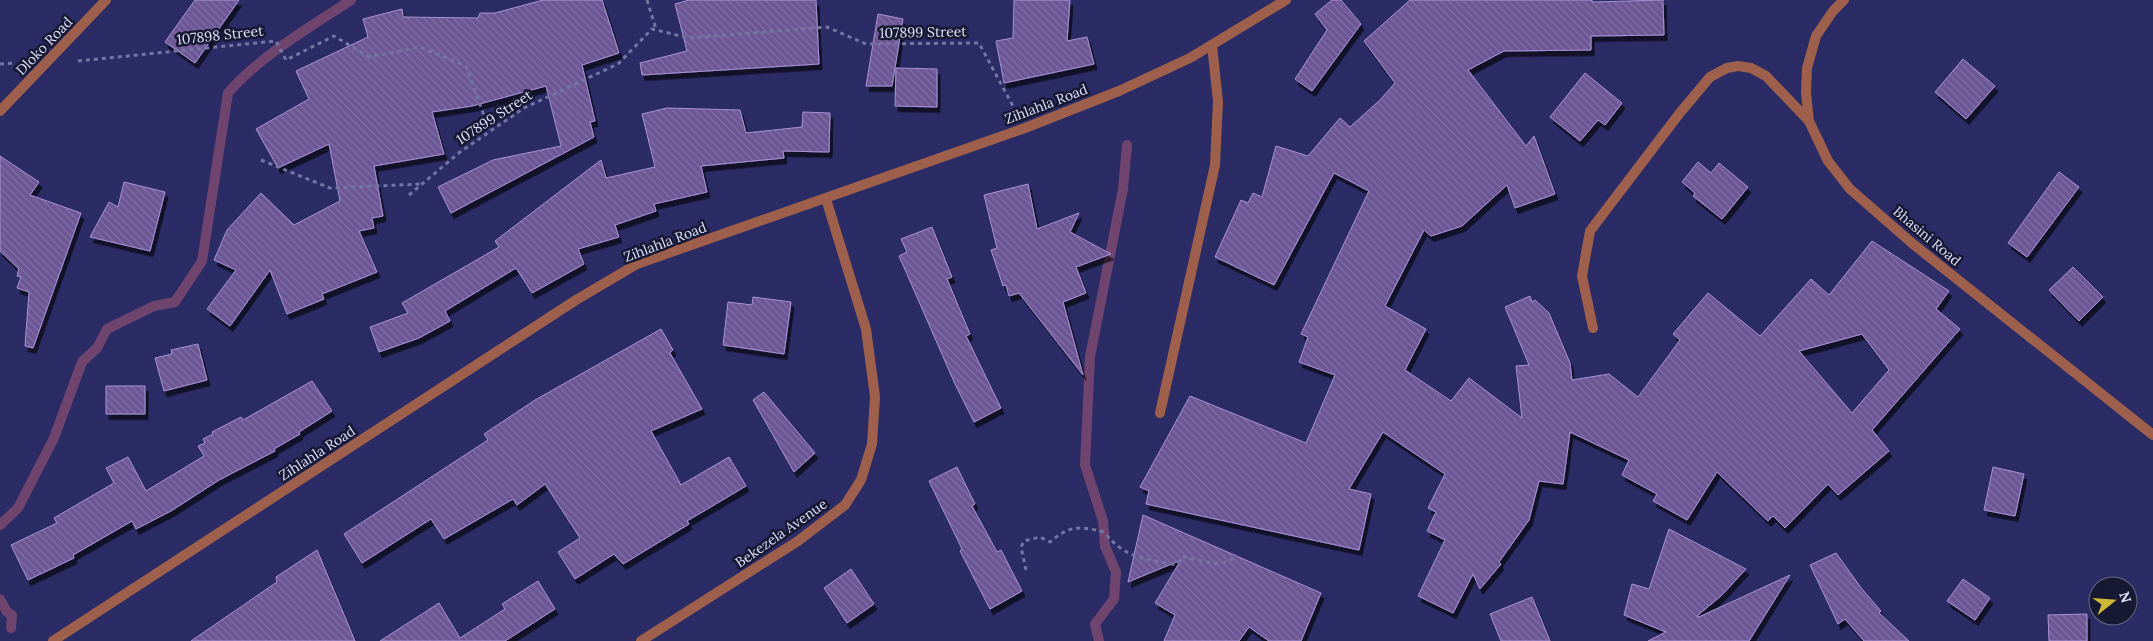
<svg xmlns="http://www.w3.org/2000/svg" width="2153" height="641" font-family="Lora,serif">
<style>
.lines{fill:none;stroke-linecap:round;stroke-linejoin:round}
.stream{stroke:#6f4570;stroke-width:10}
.building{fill:url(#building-back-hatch);stroke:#a992d6;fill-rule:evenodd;filter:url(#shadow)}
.path{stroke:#7375a3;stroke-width:3;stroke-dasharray:4 4;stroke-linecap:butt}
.lane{stroke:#9e604c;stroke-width:10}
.street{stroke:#9e604c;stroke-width:10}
.labels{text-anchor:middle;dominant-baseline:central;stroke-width:5;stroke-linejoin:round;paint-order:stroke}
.street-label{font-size:14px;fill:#dce0fd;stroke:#171832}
</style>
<defs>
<pattern id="building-back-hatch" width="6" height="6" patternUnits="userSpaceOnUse" patternTransform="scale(1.25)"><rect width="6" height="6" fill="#6c5695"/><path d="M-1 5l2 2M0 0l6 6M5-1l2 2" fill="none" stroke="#806ea5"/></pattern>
<filter id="shadow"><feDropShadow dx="3" dy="5.5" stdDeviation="0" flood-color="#0009"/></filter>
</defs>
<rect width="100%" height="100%" fill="#2b2b65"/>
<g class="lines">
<path class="stream" d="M0,525L18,508L54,438L82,362L97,348L107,329L154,306L175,302L202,261L228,93C261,55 309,28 351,0
M0,599L7,612L12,615L11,628
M1099,641L1095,624L1114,599L1116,572L1105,546L1103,521L1085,465L1090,357L1123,189L1127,145"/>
</g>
<path class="building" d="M195,0H239L195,63L165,42Z
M543,0H602L619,53L582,65L595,121L590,122L594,137L451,213L438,187L493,160L561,146L546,86L472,106L432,112L444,154L374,166L383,216L372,218L374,228L359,231L377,272L322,294L324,299L287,314L270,270L230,326L207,309L236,270L214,260L227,230L261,193L294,225L340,201L329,144L278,168L256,129L309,99L296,71L368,37L363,19L402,9L403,17L478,18L480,13H495Z
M689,0H816L819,64L642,75L640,63L687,51L675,4Z
M1014,0H1070L1067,41L1087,37L1094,64L1004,83L996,41L1013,38Z
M1332,0H1341L1361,24L1312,91L1295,79L1327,30L1315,14Z
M1410,0H1592V2L1663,0L1664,35L1591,36V50L1504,51L1468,70L1526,146L1534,136L1555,194L1515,208L1507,185L1462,226L1431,236L1424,230L1385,306L1426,329L1405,370L1451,401L1469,378L1522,418L1516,366L1529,365L1505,307L1530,296L1532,302L1535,300L1549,313L1570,363L1572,380L1609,374L1638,397L1680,340L1673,334L1708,293L1760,336L1811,279L1829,295L1872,241L1949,291L1936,309L1960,329L1872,430L1889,451L1838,495L1828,484L1785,528L1773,516L1768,521L1717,472L1687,520L1653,501L1657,494L1622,475L1629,460L1570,432L1563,484L1539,481L1529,520L1499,562L1501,564L1480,589L1473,574L1453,613L1418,596L1445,540L1427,531L1436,512L1428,508L1445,474L1383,432L1349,489L1371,494L1359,550L1146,504L1149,491L1140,487L1190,396L1306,443L1335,375L1299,362L1308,337L1301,334L1369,191L1334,173L1274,285L1215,257L1241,200L1248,203L1253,193L1262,197L1276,146L1308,156L1340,118L1350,127L1380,100L1395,83L1364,41ZM1862,334L1889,370L1852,413L1799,351Z
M878,14L903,19L892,86H866Z
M1963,59L1995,86L1966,119L1935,92Z
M896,68L937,69V107L895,106Z
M1585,73L1622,103L1605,125L1598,120L1580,141L1550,117Z
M667,108L740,110L746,133L802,127L803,112L830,113L829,152L783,151L784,158L701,166L707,192L654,204L656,211L615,225L619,237L578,249L584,264L532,293L516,268L445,311L450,321L419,338L379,352L370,327L408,313L402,303L499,247L495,241L601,160L606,178L655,167L642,114Z
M0,156L39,182L30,195L81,213L33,348L25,346L29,292L17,288L21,277L17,276L19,269L0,251Z
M1698,162L1711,173L1719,163L1748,187L1722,219L1693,196L1695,193L1682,182Z
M2059,172L2079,187L2027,257L2008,243Z
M124,182L165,192L150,251L90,237L109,202L118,207Z
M1028,184L1037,229L1079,213L1070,232L1111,254L1076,267L1086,293L1063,302L1083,375L1019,293L1009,296L1006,285L1003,286L991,250L997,248L984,195Z
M932,227L952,277L947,279L970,334L966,336L1001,408L974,422L955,384L899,256L907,252L901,239Z
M2073,267L2103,297L2079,321L2049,290Z
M753,297L791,302L784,354L723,345L728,302L752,305Z
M661,329L673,350L670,353L702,409L651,431L681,485L729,457L746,486L687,521L689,524L623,564L614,554L575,579L558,552L580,538L545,484L517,505L513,499L444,539L431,519L362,563L344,534L488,440L484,434L535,400Z
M198,344L207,380L164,391L155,358L172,354L171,350Z
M312,381L332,411L299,432L300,434L274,449L275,451L219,480L171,511L136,529L132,521L73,555L74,558L28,580L11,545L57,523L54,518L114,483L106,468L128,457L146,491L204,456L198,446L205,443L203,439L213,434L212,432L241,417L243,420Z
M106,386H145V414H106Z
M764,392L815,453L794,472L753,400Z
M957,467L975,504L972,506L997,552L1001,550L1022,591L990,609L960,551L962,549L929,481Z
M1993,467L2024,474L2015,516L1984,510Z
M1143,515L1321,593L1301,641H1269L1249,627L1239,641H1164L1175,615L1155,603L1181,560L1128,582Z
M1669,529L1746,569L1722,595L1697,616L1699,617L1790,575L1749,641H1648L1666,632L1624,615L1632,584L1649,589Z
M317,550L355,641H191L277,582L276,577Z
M1836,553L1862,589L1881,611L1879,613L1909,641H1864L1845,619L1838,624L1810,565Z
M851,569L874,604L847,623L824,588Z
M1963,579L1990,598L1975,620L1947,601Z
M538,581L555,609L505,641H380L439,603L460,638L505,609L502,604Z
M1532,597L1550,641H1501L1490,614Z
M2087,614V641H2049L2048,615Z"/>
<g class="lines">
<path class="path" d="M647,0L656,29
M78,61L276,41L286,60L334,36L369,57L420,47L466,66L490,132
M0,64L14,63
M261,160L330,188L422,184
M409,195L460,152L524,108L618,64L652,29L689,38L827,27L866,44L979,43L1015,110
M1026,570L1021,547L1024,541L1040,537L1050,542C1070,525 1079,526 1104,532C1126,559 1143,558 1176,565L1183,557C1200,559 1223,571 1236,555"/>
<path class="lane" d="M1160,413L1215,165L1218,101L1212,45"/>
<path class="street" d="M1844,0L1833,11L1816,36L1807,68L1806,93L1809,121L1828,161L1850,189L1913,244L2153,435
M0,111L106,0
M1593,328L1582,276L1590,231L1679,114L1710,77L1727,68L1738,66L1751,68L1766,76L1809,121
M53,641L576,300L637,264L1025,128L1119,91L1190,58L1286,0
M641,641L798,541L845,505L861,480L872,444L875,397L866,329L826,199"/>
</g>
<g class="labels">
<g class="street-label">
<text transform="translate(923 32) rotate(-1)">107899 Street</text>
<text transform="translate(220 35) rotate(-6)">107898 Street</text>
<text transform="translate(44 46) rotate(-46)">Dloko Road</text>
<text transform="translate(1046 104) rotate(-21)">Zihlahla Road</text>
<text transform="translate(494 117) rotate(-33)">107899 Street</text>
<text transform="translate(1927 236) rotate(40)">Bhasini Road</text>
<text transform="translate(665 242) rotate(-21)">Zihlahla Road</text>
<text transform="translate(317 453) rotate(-33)">Zihlahla Road</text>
<text transform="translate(781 533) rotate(-35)">Bekezela Avenue</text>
</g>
</g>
<g transform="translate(2113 601) rotate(73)"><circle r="24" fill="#171832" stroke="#666883"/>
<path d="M0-4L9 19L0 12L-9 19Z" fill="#ceb837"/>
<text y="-8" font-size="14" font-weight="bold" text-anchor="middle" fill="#dce0fd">N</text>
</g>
</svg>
